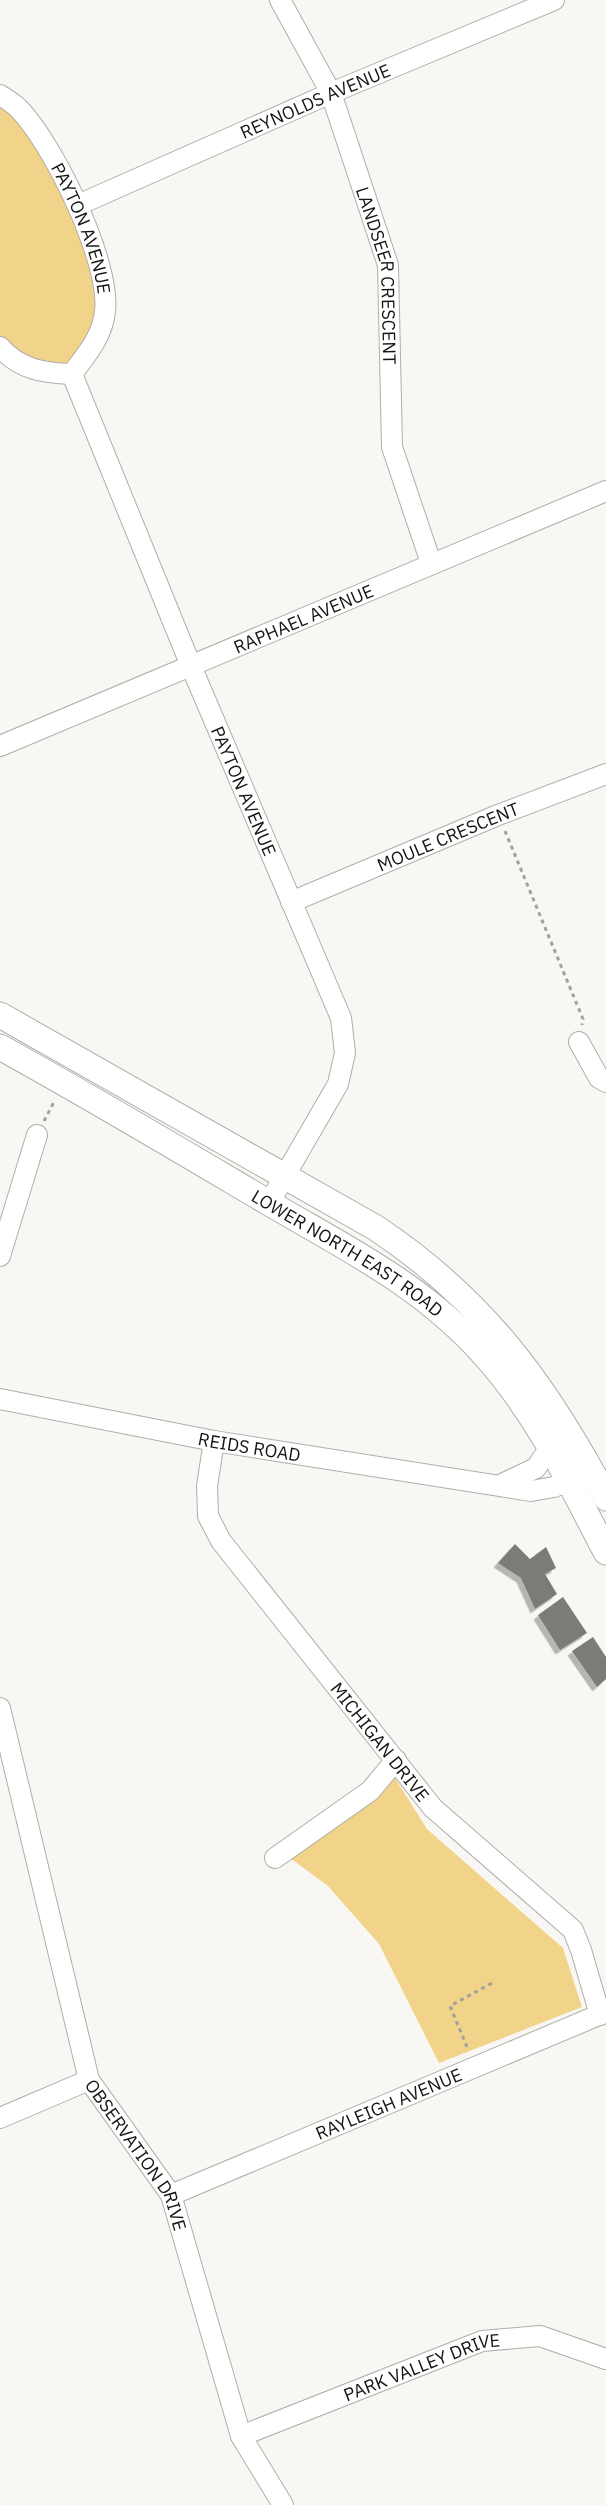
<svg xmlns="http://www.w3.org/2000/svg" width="606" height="2505" font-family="'IBM Plex Sans',sans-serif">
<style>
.green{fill:#f1d489}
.building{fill:#7c7b77;filter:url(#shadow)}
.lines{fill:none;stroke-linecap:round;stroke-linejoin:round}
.minor-casing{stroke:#b0aeaa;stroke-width:22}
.major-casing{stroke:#b0aeaa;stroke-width:27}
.path{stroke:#a3a19e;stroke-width:3;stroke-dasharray:4 4;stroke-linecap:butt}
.minor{stroke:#fff;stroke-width:20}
.major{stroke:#fff;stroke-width:25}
.labels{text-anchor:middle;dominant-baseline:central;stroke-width:4;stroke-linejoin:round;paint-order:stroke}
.street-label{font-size:18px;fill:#151513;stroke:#fff}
</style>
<defs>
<filter id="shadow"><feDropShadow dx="-4.5" dy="4.5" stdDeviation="0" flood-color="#0004"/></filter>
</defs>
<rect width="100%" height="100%" fill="#f9f7f3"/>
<path class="green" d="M0,95L78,205L105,311L72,374L0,347Z
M395,1778L427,1829L563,1948L582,2007L439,2063L379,1944L328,1886L290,1858Z"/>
<path class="building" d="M515,1544L530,1559L546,1547L556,1568L545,1574L557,1594L535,1609L521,1578L498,1563Z
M563,1597L587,1633L560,1650L538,1615Z
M593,1637L606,1657V1679L597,1687L572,1651Z"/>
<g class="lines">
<defs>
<g id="minor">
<path id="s1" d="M280,0L331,93L388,265L392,447L431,563"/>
<path id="s2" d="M0,95C5,98 11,102 16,106C52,140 111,262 105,311C103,336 86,355 72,374"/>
<path id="s3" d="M78,205L331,93L554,0"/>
<path d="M0,347C20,370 44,373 72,374"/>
<path id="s4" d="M72,374L191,666L341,1018L345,1053L338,1084L269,1203"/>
<path id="s5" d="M0,746L606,491"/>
<path id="s6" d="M291,902L498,815L606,774"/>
<path d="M579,1042L599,1078L606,1082"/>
<path d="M0,1256L37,1135"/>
<path id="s7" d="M0,1399L214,1441L531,1491L554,1487L582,1475"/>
<path id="s8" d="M214,1441L207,1486L208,1516L221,1541L433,1808L573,1930L581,1950L600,2015"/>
<path d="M500,1485L536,1468L550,1447"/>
<path id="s9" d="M0,1708L89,2080L171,2195L241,2436L283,2505"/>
<path d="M275,1858L370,1791L396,1760"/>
<path d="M0,2118L89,2080"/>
<path id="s10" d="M171,2195L606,2012"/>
<path id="s11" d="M241,2436L482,2341L540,2336L606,2359"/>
</g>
<g id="major">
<path d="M0,1015L376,1228C484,1300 546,1385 606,1498"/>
<path id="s12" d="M0,1047C89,1096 176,1148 264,1200C345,1248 424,1285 488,1359C538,1416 571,1485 606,1552"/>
</g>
</defs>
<use href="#minor" class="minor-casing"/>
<use href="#major" class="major-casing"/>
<path class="path" d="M505,831L583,1019L582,1025
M44,1121L55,1100
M467,2047L450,2006L492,1983"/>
<use href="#minor" class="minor"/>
<use href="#major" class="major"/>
</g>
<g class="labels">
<g class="street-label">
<text stroke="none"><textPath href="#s3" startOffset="259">REYNOLDS AVENUE</textPath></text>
<text stroke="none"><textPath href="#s2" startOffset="160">PAYTON AVENUE</textPath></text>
<text stroke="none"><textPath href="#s1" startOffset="296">LANDSEER CRESCENT</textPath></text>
<text stroke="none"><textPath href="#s5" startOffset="329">RAPHAEL AVENUE</textPath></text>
<text stroke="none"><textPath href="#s4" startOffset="451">PAYTON AVENUE</textPath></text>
<text stroke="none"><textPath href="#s6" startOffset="170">MOULE CRESCENT</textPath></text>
<text stroke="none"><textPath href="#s12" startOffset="404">LOWER NORTH EAST ROAD</textPath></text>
<text stroke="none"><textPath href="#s7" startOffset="254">REIDS ROAD</textPath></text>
<text stroke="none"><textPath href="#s8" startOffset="360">MICHIGAN DRIVE</textPath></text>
<text stroke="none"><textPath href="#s10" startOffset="236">RAYLEIGH AVENUE</textPath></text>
<text stroke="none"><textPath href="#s9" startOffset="472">OBSERVATION DRIVE</textPath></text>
<text stroke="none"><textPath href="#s11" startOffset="194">PARK VALLEY DRIVE</textPath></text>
</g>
</g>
</svg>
